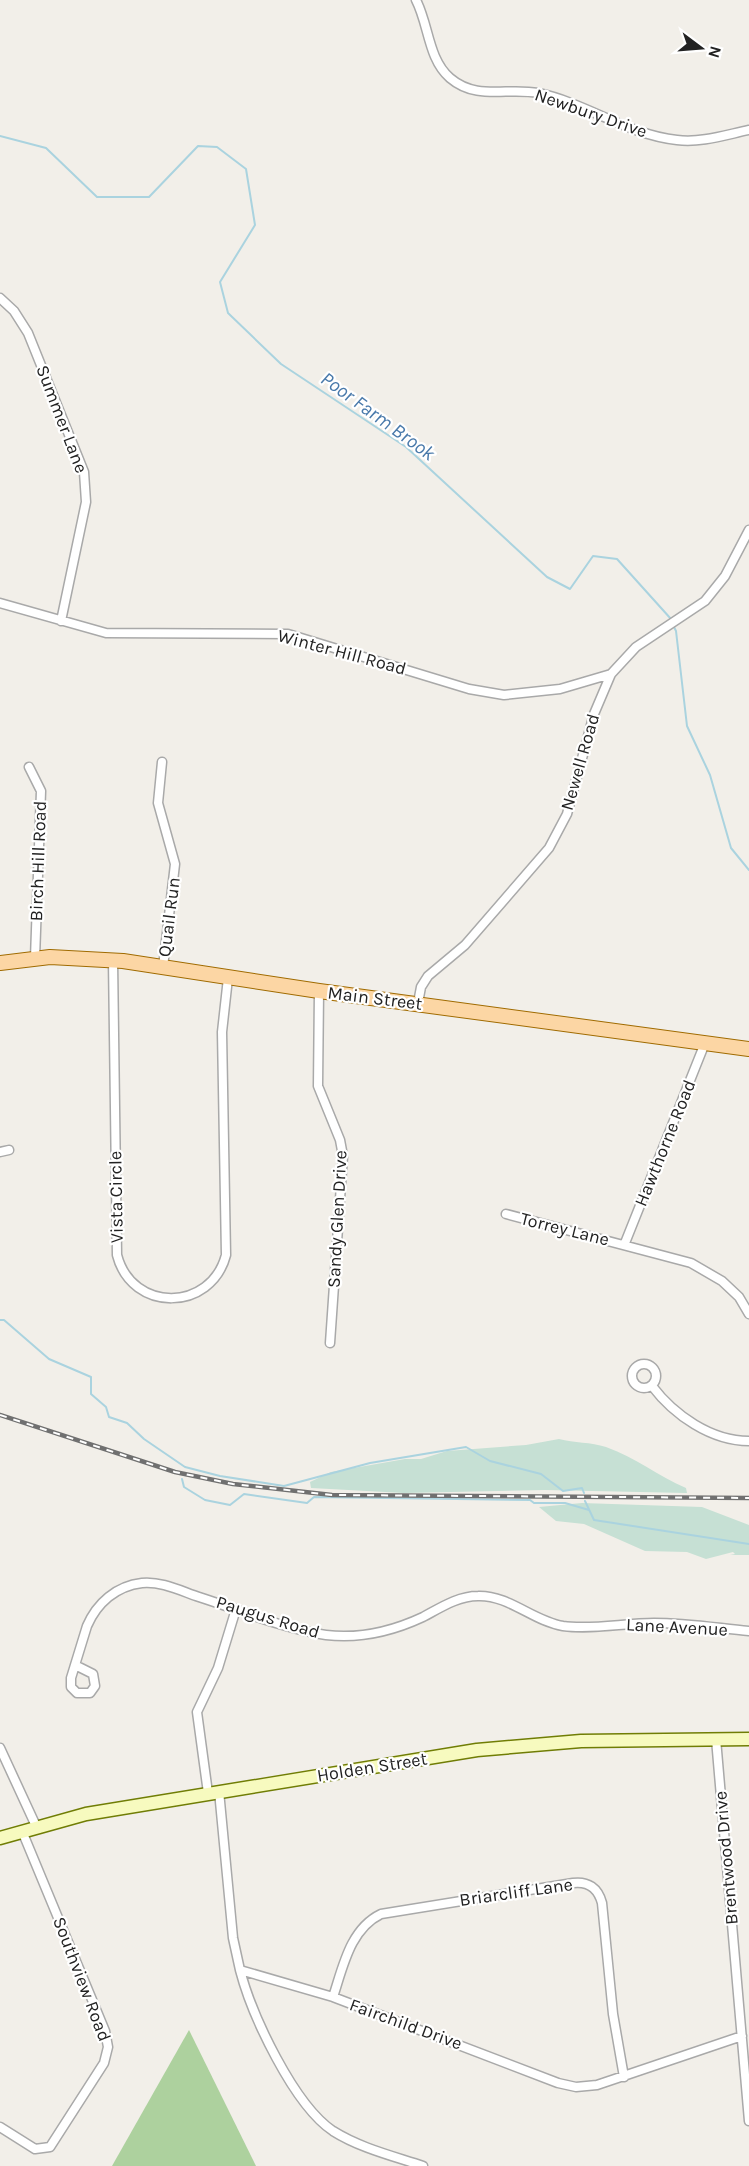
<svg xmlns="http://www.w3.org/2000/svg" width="749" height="2166" font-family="Karla,sans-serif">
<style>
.forest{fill:#add19e}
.wetland{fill:#c6e0d4}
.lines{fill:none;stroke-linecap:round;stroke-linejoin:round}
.stream{stroke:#aad3df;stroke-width:2}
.minor-casing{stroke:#a9a9a9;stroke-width:11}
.secondary-casing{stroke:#707d05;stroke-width:15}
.primary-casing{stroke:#a06b00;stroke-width:16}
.minor{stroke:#fff;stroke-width:8}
.secondary{stroke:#f7fabf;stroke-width:12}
.primary{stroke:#fcd6a4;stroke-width:14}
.rail-casing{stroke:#707070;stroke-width:4.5}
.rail{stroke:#fff;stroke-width:2;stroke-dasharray:7;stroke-linecap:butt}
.labels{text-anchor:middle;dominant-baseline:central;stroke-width:4.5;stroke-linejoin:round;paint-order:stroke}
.street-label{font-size:18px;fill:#222;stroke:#fff}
.water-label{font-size:20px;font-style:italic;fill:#4a7aab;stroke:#fff}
</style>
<rect width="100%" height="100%" fill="#f2efe9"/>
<path class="forest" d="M189,2030L256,2166H112Z"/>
<path class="wetland" d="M559,1439C574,1443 591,1442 606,1447C635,1457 658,1476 686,1488L687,1493L545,1490L404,1493L311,1488L310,1482L331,1472L405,1459H421L447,1451L526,1445Z
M582,1503L702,1507L749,1525V1555H730L735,1554L733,1552L706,1559L687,1552L645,1551L584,1524L556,1521L539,1507Z"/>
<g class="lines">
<path class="stream" d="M0,136L46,148L97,197H149L198,146L217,147L246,169L255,225L220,282L228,313L281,364L406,447L547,577L570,589L593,556L617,559L671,619
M673,625L676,631L687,726L710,775L731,848L749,870
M0,1320H4L49,1359L91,1377V1394L106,1407L109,1417L127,1423L144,1439L185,1467L220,1476L284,1486L370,1463L466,1447L490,1461L541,1474L563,1491L582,1488L584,1493
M182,1479L184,1487L205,1500L230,1505L244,1494L307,1503L314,1497L530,1500L534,1503H565L589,1510
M585,1501L594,1520L749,1544"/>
<defs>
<path id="minor" d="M416,0C429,25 428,59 450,78C477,101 507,87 538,93C586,103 628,135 677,140C701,143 725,135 749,130
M0,298L14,311L28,333L84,472L86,502L61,621
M0,603L106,633L288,634L469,689L504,695L560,689L611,674
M162,762L158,803L175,864L163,967
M29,767L41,791L35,958
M113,960L117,1255C132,1313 211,1312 226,1255L222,1032L228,978
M319,991L318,1086L340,1140L343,1156L330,1343
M418,1003L421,987L428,976L465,945L549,848L567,814L594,714L611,674L636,647L705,601L725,576L749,530
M0,1152L9,1150
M506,1214L691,1263L722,1281L739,1297L749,1314
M625,1243L705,1043
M632 1376a12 12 0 1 1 24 0a12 12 0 1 1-24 0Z
M652,1386C674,1415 711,1441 749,1441
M75,1665L93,1674L95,1686L90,1693H77L71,1687V1678L87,1626C97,1603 116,1586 142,1583C161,1581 181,1591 199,1597C237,1609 287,1630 326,1635C359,1639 393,1631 423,1617C440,1608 458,1596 478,1596C509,1595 533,1621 563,1626C592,1630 624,1623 654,1623C686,1623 717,1628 749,1631
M716,1739L749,2121
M0,1748L36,1826
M219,1791L233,1938L240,1970L333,1997L558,2083L576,2087L597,2085L742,2036
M208,1793L197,1712L218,1668L236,1609
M240,1970C252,2016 294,2105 333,2131C360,2148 393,2156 423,2166
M333,1997C343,1967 350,1929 381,1914L573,1883C588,1881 598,1888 602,1903L613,2014L624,2077
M0,2127L35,2149L50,2147L104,2063L108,2047L105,2031L22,1831"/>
<path id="secondary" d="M0,1838L86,1814L477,1750L581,1741L749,1739"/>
<path id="primary" d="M0,963L50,957L123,961L319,991L749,1049"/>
</defs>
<use href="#minor" class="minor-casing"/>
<use href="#secondary" class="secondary-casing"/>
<use href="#primary" class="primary-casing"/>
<use href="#minor" class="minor"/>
<use href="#secondary" class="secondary"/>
<use href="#primary" class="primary"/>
<defs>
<path id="rail" d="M0,1415L175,1472L233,1484L332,1495L749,1498"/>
</defs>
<use href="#rail" class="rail-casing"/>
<use href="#rail" class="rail"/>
</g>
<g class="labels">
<g class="street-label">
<text transform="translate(591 113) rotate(19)">Newbury Drive</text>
<text transform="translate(62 419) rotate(69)">Summer Lane</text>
<text transform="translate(342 652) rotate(15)">Winter Hill Road</text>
<text transform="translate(580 762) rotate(-74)">Newell Road</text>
<text transform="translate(38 861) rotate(-88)">Birch Hill Road</text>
<text transform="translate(169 917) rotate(-83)">Quail Run</text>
<text transform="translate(375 998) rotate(7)">Main Street</text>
<text transform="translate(665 1143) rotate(-68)">Hawthorne Road</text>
<text transform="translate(116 1197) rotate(-91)">Vista Circle</text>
<text transform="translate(337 1219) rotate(-87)">Sandy Glen Drive</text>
<text transform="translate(565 1229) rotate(14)">Torrey Lane</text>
<text transform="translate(268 1617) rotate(17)">Paugus Road</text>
<text transform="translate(677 1627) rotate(3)">Lane Avenue</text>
<text transform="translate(372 1767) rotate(-9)">Holden Street</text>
<text transform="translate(726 1858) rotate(-95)">Brentwood Drive</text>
<text transform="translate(516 1892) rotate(-8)">Briarcliff Lane</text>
<text transform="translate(82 1979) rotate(69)">Southview Road</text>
<text transform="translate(406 2024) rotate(20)">Fairchild Drive</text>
</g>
<g class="water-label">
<text transform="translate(378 416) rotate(36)">Poor Farm Brook</text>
</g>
</g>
<g transform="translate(701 48) rotate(106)" stroke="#ffffff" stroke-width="4.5" paint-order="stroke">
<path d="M0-4.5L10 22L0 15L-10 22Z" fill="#222222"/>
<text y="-9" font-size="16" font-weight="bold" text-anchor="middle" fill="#222222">N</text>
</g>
</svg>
